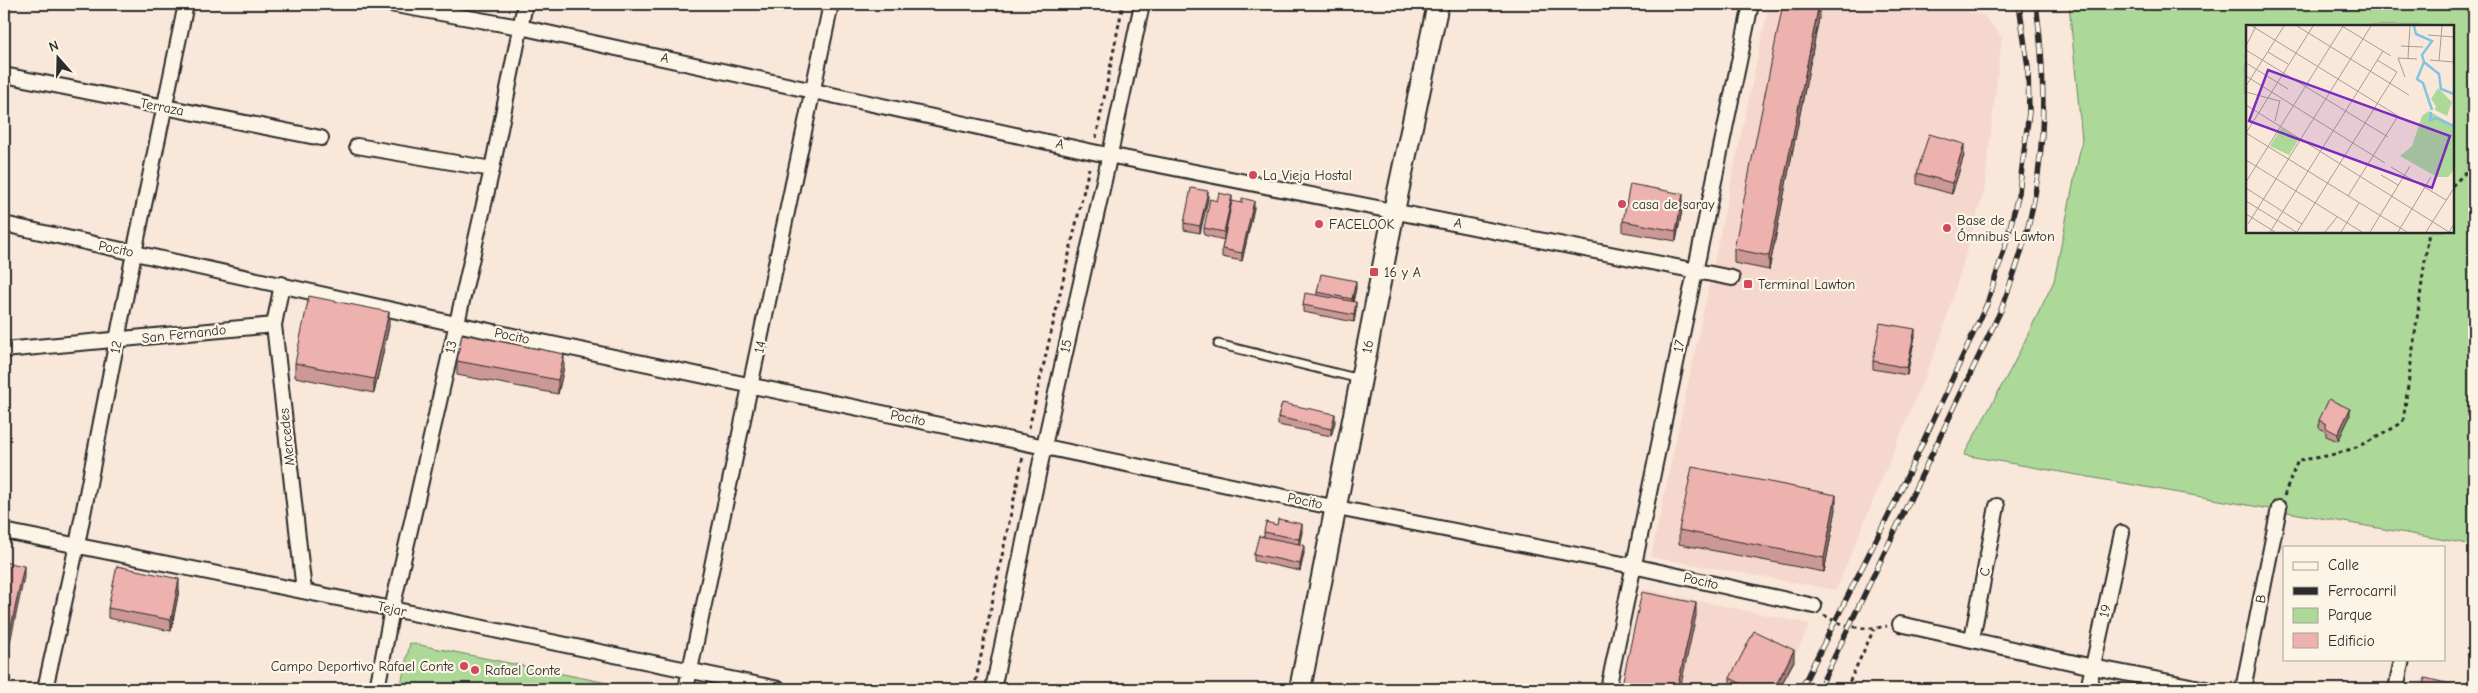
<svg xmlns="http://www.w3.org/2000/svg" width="2478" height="693" font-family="'Comic Neue',sans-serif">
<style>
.built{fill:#f5d7cd}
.green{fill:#acd998;stroke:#6c8262;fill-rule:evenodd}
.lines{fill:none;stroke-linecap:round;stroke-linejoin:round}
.lane-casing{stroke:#2b2b2b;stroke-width:11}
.street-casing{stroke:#2b2b2b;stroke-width:18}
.secondary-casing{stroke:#2b2b2b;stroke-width:24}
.path{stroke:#2b2b2b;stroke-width:3;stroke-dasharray:4 4;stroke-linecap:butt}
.lane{stroke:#fcf5e5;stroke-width:7}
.street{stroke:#fcf5e5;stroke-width:14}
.secondary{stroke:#fcf5e5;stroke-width:20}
.rail-casing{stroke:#2b2b2b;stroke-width:5.5}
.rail{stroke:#fcf5e5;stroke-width:4;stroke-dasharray:11;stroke-linecap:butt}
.wall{fill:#cc9896;stroke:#2b2b2b}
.shaded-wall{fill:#a67c7a;stroke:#2b2b2b}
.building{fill:#edb1ae;stroke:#2b2b2b}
.poi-dot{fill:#d1495b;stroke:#fcf5e5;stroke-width:2}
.labels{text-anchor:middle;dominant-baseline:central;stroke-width:4.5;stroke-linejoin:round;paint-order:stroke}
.street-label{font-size:14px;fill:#2b2b2b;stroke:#fcf5e5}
.poi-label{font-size:14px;fill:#2b2b2b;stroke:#fcf5e5;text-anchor:start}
.inset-river{fill:none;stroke:#82c4e2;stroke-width:2.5}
.inset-road{fill:none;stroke:#a79c94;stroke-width:1}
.view{fill:#7b2cbf;fill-opacity:0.15;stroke:#7b2cbf;stroke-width:2.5}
.inset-edge{fill:none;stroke:#2b2b2b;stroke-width:2.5}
</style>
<rect width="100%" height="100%" fill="#f9e7da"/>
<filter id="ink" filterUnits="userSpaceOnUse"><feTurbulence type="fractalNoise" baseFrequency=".02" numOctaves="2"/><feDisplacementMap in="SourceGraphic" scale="10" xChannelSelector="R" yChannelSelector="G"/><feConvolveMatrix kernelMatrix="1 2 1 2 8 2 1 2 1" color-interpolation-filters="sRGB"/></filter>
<g filter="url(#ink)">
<path class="built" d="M1769,4H1928L1983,15L2002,37L1984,192L1941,337L1836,590L1651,557Z
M1643,589L1810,624L1779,689H1624L1642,606Z"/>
<path class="green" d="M2069,4H2474V545L1964,455L2013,365L2054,281L2082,140ZM2247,26H2452V231H2247Z
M410,643L637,689H400Z"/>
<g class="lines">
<defs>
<path id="lane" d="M1218,344L1360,379"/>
<path id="street" d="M390,4L520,27L1093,152L1732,278
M4,75L321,138
M357,146L492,169
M4,224L456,324L1337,508L1633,566L1814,606
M282,284L274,325L304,591
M4,350L274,325
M4,531L392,609L779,689
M1900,624L2093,667L2206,689
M1972,639L1997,506
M45,689L77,545L134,253L186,4
M377,689L392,609L492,169L525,4
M686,689L831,4
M993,689L1044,446L1110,154L1142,4
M1608,689L1751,4
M2088,689L2122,533
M2243,689L2279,508
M2396,689L2402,659"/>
<g id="secondary">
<path id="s1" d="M1300,689L1394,211L1438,4"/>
</g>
</defs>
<use href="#lane" class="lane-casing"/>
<use href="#street" class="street-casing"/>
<use href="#secondary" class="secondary-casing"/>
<path class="path" d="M1096,138L1123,4
M2452,186L2474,164
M1029,428L1089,168
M2284,496L2298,460C2342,456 2366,445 2403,422L2429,231
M1824,615C1842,627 1867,631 1887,626
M974,689L1023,456
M1846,689L1874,629"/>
<use href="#lane" class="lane"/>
<use href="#street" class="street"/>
<use href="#secondary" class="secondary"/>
<defs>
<path id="rail" d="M1801,689L1897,498L1987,304L2005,247L2019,192L2029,112L2028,67L2019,4
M1819,689L2001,310C2008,290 2016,270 2022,249C2046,170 2047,84 2036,4"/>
</defs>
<use href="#rail" class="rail-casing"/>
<use href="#rail" class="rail"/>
</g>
<path class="wall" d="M1819,18L1769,270L1734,263V249Z
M1964,155L1952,194L1917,184V173Z
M1208,199L1200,233L1184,230V223Z
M1217,201L1232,202L1254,208L1242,261L1222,257V249L1224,240L1204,235V228Z
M1683,205L1676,241L1623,232V221Z
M1356,288L1353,302L1356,310L1354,322L1303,312V305L1317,295V292Z
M389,326L374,393L295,377V363Z
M1915,336L1907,375L1873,369V361Z
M457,361L564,367L558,394L457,375Z
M2350,416L2338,441L2326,436V431L2319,428V420Z
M1278,417L1335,422L1331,436L1278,425Z
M1836,509L1824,572L1679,544V530Z
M1264,532H1302L1299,544L1304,553L1300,571L1254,561V554L1264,537Z
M179,590L171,631L108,618V608Z
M1794,661L1779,689H1730V678Z"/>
<path class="shaded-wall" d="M1819,4V18L1769,270V256Z
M1964,144V155L1952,194V183Z
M1208,191V199L1200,233V226Z
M1683,194V205L1676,241V231Z
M1232,196V203L1224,240V232Z
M1254,201V208L1242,261V253Z
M1356,281V288L1352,306V299Z
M1356,302V310L1354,322V315Z
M389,312V326L374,393V379Z
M1915,329V336L1907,375V368Z
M564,354V367L558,394V380Z
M2350,409V416L2338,441V434Z
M1335,414V422L1331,436V429Z
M1836,495V509L1824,572V558Z
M1302,524V532L1299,547V539Z
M1304,545V553L1300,571V564Z
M24,566V577L4,671V660Z
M179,579V590L171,631V620Z
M1696,603V616L1680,689H1677Z
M1794,650V661L1779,689H1774Z"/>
<path class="building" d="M1783,4H1819L1769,256L1734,249Z
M1929,134L1964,144L1952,183L1917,173Z
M1630,184L1683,194L1676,231L1623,221Z
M1191,188L1208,191L1200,226L1184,223Z
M1219,193L1232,196L1224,232L1204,228L1210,199L1217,201Z
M1242,198L1254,201L1242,253L1222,249L1232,201L1242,203Z
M1321,274L1356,281L1352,299L1317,292Z
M1305,293L1356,302L1354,315L1303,305Z
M309,296L389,312L374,379L295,363Z
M1880,323L1915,329L1907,368L1873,361Z
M462,334L564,354L558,380L457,361Z
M2329,399L2350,409L2338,434L2326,428V424L2319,420Z
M1282,403L1335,414L1331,429L1278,417Z
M1692,467L1836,495L1824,558L1679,530Z
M1278,519L1302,524L1299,539L1264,532L1266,522L1277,525Z
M1259,536L1304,545L1300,564L1254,554Z
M4,562L24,566L4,660Z
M117,566L179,579L171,620L108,608Z
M1642,592L1696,603L1677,689H1621Z
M1754,631L1794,650L1774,689H1752L1730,678Z
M2425,678L2467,688V689H2422Z"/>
</g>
<g class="poi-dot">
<circle cx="1253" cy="175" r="5"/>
<circle cx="1622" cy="204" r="5"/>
<circle cx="1319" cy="224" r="5"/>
<circle cx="1947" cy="228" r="5"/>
<rect x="1369" y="267" width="10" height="10" rx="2.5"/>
<rect x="1743" y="279" width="10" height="10" rx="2.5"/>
<circle cx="464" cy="666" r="5"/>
<circle cx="475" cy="670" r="5"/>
</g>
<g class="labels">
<g class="street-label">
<text transform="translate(665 58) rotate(12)">A</text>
<text transform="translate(162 107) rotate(11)">Terraza</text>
<text transform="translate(1060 144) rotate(13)">A</text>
<text transform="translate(1458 223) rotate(11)">A</text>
<text transform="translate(116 249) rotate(12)">Pocito</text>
<text transform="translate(184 334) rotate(-6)">San Fernando</text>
<text transform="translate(512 336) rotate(12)">Pocito</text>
<text transform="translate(1066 346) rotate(-77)">15</text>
<text stroke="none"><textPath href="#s1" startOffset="349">16</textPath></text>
<text transform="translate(1679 346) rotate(-78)">17</text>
<text transform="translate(116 347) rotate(-79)">12</text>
<text transform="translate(451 347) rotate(-77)">13</text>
<text transform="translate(760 347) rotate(-78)">14</text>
<text transform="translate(908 418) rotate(11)">Pocito</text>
<text transform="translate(287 437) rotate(-96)">Mercedes</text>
<text transform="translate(1305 501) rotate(12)">Pocito</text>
<text transform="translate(1985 572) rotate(-79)">C</text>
<text transform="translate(1701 581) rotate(13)">Pocito</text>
<text transform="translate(2261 599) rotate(-79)">B</text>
<text transform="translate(392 609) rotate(12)">Tejar</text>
<text transform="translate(2105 611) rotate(-78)">19</text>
</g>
<g class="poi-label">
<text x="1263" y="175">La Vieja Hostal</text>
<text x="1632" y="204">casa de saray</text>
<text x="1957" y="220">Base de<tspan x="1957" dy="16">Ómnibus Lawton</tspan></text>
<text x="1329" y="224">FACELOOK</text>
<text x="1384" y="272">16 y A</text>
<text x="1758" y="284">Terminal Lawton</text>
<text x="454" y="666" text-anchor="end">Campo Deportivo Rafael Conte</text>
<text x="485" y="670">Rafael Conte</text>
</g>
</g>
<g transform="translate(2246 25)">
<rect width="208" height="208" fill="#f9e7da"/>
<path d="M192,63L206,77L201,91L189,85L190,81L185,74ZM183,86L207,100V146L202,152H191L154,131L166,121L176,91ZM35,103L53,114L43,130L24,121Z" fill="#acd998"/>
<path class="inset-river" d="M168,1L170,9L186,16L176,30L178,37L193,49L195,64L208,69M178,37L171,54L177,58L186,85M185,87L184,95L190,93L208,101"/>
<path class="inset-road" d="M6,1L152,91L102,171M51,1L163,70M96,1L145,31M182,10L208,12M0,21L10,1M155,21L177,22M0,25L142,112M22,27L42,39M162,33L164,1M184,35L208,37M193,36L196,1M0,38L42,64M0,51L139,138M159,52L152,33L171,34M0,61L38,1M0,67L33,76M0,80L203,207L208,199M29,96L34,75M0,108L67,1M0,108L161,207M0,135L116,207M145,142L200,175M135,150L152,160M0,157L97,1M0,163L56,199M0,176L50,207M0,189L29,207M2,199L125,1M24,207L137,26M51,207L151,47L131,35M79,207L91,192M95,207L113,178M124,207L164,141M152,207L185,152M180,207L208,163"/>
<path class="view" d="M22,45L204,111L186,163L3,96Z"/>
<rect width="208" height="208" class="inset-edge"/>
</g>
<rect width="2478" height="693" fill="none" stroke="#fcf5e5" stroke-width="20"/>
<rect x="10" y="10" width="2458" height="673" fill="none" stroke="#2b2b2b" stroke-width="2" filter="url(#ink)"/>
<rect x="2283" y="546" width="162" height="115" fill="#fcf5e5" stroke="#a8a49b"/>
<rect x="2293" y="562" width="25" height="8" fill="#fcf5e5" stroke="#a8a49b"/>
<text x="2328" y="570" font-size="15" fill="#2b2b2b">Calle</text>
<rect x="2293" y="587" width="25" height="8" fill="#2b2b2b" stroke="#a8a49b"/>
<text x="2328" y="596" font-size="15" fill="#2b2b2b">Ferrocarril</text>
<rect x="2293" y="608" width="25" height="15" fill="#acd998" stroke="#a8a49b"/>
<text x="2328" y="620" font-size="15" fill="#2b2b2b">Parque</text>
<rect x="2293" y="633" width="25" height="15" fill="#edb1ae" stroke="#a8a49b"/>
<text x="2328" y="646" font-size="15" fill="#2b2b2b">Edificio</text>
<g transform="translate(58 58) rotate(340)" stroke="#fcf5e5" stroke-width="4" paint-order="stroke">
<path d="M0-4L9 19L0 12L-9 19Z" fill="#2b2b2b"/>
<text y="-8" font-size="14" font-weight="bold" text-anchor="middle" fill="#2b2b2b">N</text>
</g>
</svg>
